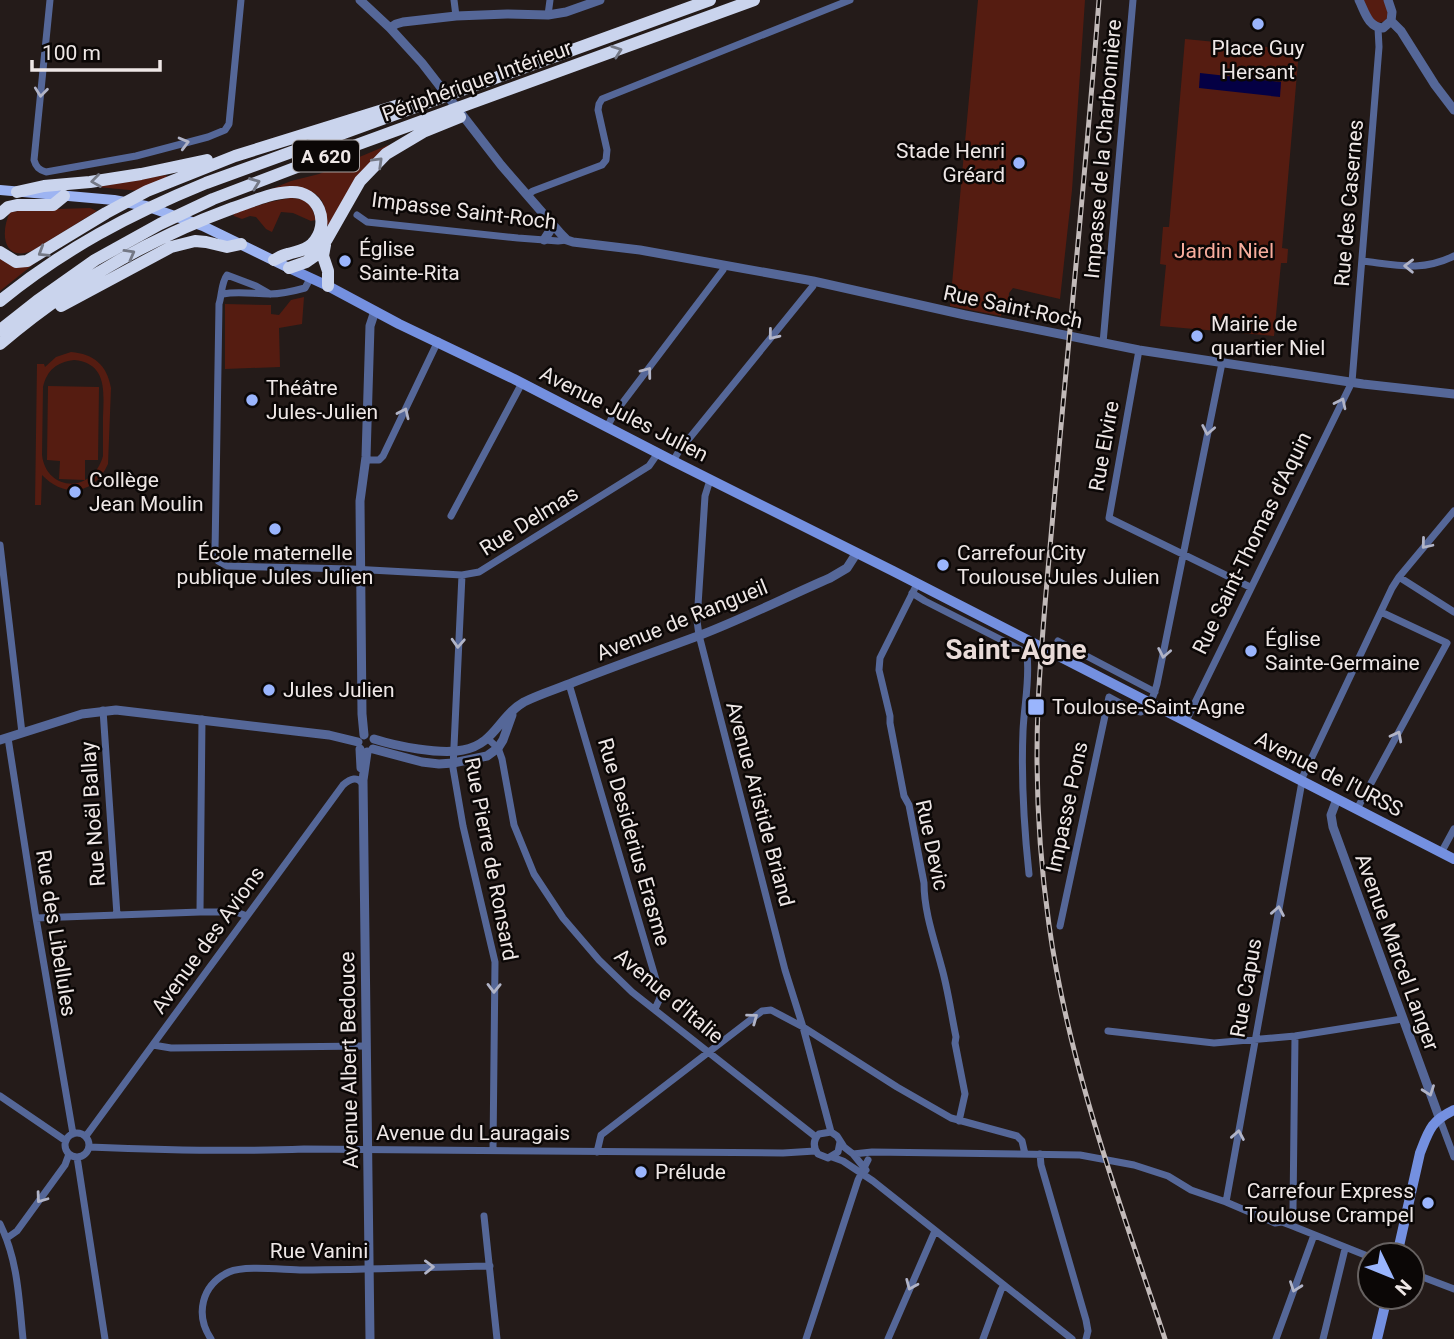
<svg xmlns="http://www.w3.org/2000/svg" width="1454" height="1339" font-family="Roboto,sans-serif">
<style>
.green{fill:#551c11;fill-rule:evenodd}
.water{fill:#040044}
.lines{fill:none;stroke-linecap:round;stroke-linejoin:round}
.minor{stroke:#556798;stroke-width:7}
.tertiary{stroke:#556798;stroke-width:9}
.secondary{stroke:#7490e0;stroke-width:10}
.primary{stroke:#9db4f2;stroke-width:10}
.motorway{stroke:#cad4ed;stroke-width:12}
.rail-casing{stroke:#c2bab9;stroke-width:5}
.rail{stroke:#0b0706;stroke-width:2.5;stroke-dasharray:8;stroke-linecap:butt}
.oneway{stroke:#747885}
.oneway2{stroke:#b1b4c7}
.poi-dot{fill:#9ab5fd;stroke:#0b0706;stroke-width:2.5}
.labels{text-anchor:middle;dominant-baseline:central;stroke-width:5;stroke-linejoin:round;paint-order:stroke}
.shield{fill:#0b0706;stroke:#aaa4a3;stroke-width:2}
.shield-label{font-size:19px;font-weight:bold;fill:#eee7e6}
.poi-label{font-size:21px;fill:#eee7e6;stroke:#0b0706;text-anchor:start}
.street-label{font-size:21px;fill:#eee7e6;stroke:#0b0706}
.park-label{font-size:21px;fill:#f8ad9d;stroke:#0b0706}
.district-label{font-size:28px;font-weight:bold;fill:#e9dbd8;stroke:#0b0706}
</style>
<rect width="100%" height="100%" fill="#241b19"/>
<path class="green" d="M978,0H1085L1072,190L1060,299L1013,288L1009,293L1008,310L1002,309L1001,316L950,306Z
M1362,0H1385L1388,13L1386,21L1378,23C1369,18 1366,9 1362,0Z
M1185,39L1299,50L1282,248L1288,249L1287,263H1281L1274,336L1160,326L1166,265L1160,264L1163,227H1169Z
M388,145L389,147L329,225H327C327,183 300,188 269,190L291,181L319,174Z
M166,175L167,178L140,191L97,187Z
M290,198C308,199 311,203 316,220L311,221L293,213L281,212L272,232L266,229L256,217L250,216L242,219L234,216L233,213L270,202Z
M90,208L97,211L32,251C3,262 0,233 10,212L27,210Z
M0,258L35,263L0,291Z
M304,297L302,324L279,328L280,367L225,369V304L271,305V314L279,315L291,300Z
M71,352C94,354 107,365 111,388L108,464C95,494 65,499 42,475L41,505H35L37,364H44L45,367L56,357ZM74,360C107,363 104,391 103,417C103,430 103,443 103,456C92,495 46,491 42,455L43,387C47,370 57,362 74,360Z
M48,386L99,387L98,460H85V480L59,479L60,461L47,460Z"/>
<path class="water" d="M1200,73L1281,82L1280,97L1199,88Z"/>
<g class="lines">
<path class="minor" d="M50,0L34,160C36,167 39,170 46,172L136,156L208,137L225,130L229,124L241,0
M454,0L456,16
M548,15L550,0
M527,195L533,191L602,165L606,160L607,150L598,110L599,104L602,99L850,0
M357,215L367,222L518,238L558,241L567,240
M1362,261C1397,265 1421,272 1454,256
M223,294C238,291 254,294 270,294C282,294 294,291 305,288L310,279
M270,294L256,286L227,275C221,283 222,295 219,304C217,386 217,467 215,548L218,561L227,566L352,569L462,575L479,572L649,466L658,453
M1103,343L1133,0
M1139,350L1109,518L1250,587
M607,427L614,414L723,270L725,265
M366,457L369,460H379L383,456L438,341
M673,461L679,451L813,286V281
M710,480L705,496L697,621L699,635L785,970L803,1027L831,1132
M451,516L522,383
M0,545L22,733
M462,575L453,768L463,826L495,962L493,1150
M1399,577L1454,612
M917,584L880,658L879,670L890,716V723L904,796L909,805L924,883C924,911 934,939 941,965C948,989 951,1013 956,1037L955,1043L965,1094L959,1121
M912,593L925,601L1025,652L1027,655C1030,680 1024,706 1023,731C1021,779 1024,827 1029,874
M1058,641L1155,692
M569,684L659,990L660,998L655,1009
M103,710L117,915
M1186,721L1352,382L1379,47L1378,28
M8,738L36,918L73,1134
M488,739L498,748L502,759L514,825L534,874L563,918L599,960L632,992L816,1137
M1357,809L1447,643L1381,612
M1441,853L1454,829
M200,912L202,719
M36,918L200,912H236L247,916
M1060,926L1109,697L1133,710L1141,712C1151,705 1154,695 1157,684L1222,363
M1108,1031L1214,1043L1295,1036L1402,1019
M153,1045L171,1048L366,1046
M0,1096L66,1141
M1439,1117L1454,1157
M65 1145a12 12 0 1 1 24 0a12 12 0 1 1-24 0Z
M86,1136L343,785C350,779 358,775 363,785
M840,1142L838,1152L828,1158L818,1154C813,1147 813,1140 819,1134L831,1132L837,1136L844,1147L853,1154L866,1170
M89,1147C161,1150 232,1152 304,1149L783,1153L815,1151
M597,1152L601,1135L762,1011L771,1010L803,1027L897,1087L951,1118L1017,1136L1022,1141L1025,1154
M853,1154L872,1152L1080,1155L1134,1165L1168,1176L1191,1190L1226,1202L1275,1223L1282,1222L1290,1225L1370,1257
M1040,1154L1041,1165L1086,1320L1088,1331L1086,1339
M77,1157L105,1339
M832,1157L843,1161L873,1181L1072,1339
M1226,1202L1303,776L1392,588L1399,577L1454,511
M484,1216L497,1339
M0,1224C18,1260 19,1300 23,1339
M1290,1225L1293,1209L1295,1036
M7,1238L17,1231L65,1165L69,1154
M1412,1273L1454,1289
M211,1339C195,1315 201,1285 229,1272C245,1265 284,1270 303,1270C365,1270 428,1267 490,1266
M806,1339L858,1180L868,1160
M888,1339L935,1231
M983,1339L1001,1290L1004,1285
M1276,1339L1314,1235
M1323,1339L1345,1249"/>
<path class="tertiary" d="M360,0L390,28L422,63L501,165L561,234L567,240L573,242L640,250L813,281L965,315L1139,350L1363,384L1454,394
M1359,0C1365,12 1368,27 1383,28L1391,21L1392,12L1388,0
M1391,21L1401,31L1435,85L1454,110
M390,28L396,24L403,22L456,16L507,14L548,15L566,12L600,0
M544,240L551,229V222
M364,735L362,714L360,501L366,457L370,326L375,311
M374,739C396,746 440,755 463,750C495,744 498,717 524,702C540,694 557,689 574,682C615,666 657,651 698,636C743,619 786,597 830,578L847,568L856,554
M0,740L82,714L116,710L329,735L358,742
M360,749L361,768
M373,749L422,762L439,764L453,763L487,756L498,748L503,740L512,715
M367,752L363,780L370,1339
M1337,799L1331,815L1333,827L1439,1117"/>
<path class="secondary" d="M289,268L328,286L399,324L514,379L673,461L893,571L1454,859
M1397,1255L1420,1153C1429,1130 1431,1121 1454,1110
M1377,1339L1387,1297"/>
<path class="primary" d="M0,190L114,200L146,206L203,226L289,268"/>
<path class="motorway" d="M17,192L44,186L90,182L141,174L207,160
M0,214L8,207L17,205H53L64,196
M325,245L323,256L328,271V286
M0,252L16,262L27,261L106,213L147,191L235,156L399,105
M289,268L306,262L316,255L327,239L360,181L386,154L423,132L460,117
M0,301C64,249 130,214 206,183L710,0
M61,306L171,247L195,241L206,242L227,247L241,244
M0,330L37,301L95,260L160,224L213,199L326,156L754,0
M0,344C69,285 148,239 233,208C251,202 270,193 290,192C318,190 332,223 312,244C305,251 297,251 288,254C283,255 278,258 274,260"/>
<defs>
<path id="rail" d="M1099,0C1086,168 1069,335 1054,503C1048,571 1041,639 1038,707C1035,780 1039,854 1049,925C1069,1067 1120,1203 1165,1339"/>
</defs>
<use href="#rail" class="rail-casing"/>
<use href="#rail" class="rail"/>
</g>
<defs><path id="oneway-chevron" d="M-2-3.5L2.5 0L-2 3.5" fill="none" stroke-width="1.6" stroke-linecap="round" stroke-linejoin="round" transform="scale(1.75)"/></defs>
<g class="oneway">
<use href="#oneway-chevron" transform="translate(617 51) rotate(-20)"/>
<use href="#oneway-chevron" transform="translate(378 162) rotate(-44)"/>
<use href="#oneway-chevron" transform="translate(96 181) rotate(172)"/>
<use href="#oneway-chevron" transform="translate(255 183) rotate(-21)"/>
<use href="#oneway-chevron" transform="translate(43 252) rotate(148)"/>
<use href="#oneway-chevron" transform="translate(130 254) rotate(-29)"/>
</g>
<g class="oneway2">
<use href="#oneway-chevron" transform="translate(41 92) rotate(96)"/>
<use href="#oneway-chevron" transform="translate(184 143) rotate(-15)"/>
<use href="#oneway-chevron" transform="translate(1409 266) rotate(-179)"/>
<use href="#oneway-chevron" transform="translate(773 335) rotate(129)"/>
<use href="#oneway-chevron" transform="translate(647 372) rotate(-53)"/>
<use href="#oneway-chevron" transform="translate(1341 403) rotate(-64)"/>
<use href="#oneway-chevron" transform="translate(404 413) rotate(-65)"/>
<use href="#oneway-chevron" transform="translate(1208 430) rotate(101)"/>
<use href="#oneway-chevron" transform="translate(1426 544) rotate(130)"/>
<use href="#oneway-chevron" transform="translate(458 643) rotate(93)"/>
<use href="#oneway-chevron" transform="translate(1164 653) rotate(101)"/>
<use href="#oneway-chevron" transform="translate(1397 736) rotate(-62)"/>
<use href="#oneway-chevron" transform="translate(1278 911) rotate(-80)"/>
<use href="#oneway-chevron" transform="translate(494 988) rotate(91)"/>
<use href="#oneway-chevron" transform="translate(753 1018) rotate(-36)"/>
<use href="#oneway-chevron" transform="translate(1429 1091) rotate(70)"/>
<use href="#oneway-chevron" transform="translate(1238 1135) rotate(-80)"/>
<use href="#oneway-chevron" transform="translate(41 1198) rotate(126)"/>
<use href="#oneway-chevron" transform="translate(429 1267) rotate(-1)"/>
<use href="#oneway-chevron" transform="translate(911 1285) rotate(113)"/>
<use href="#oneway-chevron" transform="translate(1295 1287) rotate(110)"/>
</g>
<g class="poi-dot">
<circle cx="1258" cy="24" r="7"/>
<circle cx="1019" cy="163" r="7"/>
<circle cx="345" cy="261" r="7"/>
<circle cx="1197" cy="336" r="7"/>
<circle cx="252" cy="400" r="7"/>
<circle cx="75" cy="492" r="7"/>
<circle cx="275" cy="529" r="7"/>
<circle cx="943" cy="565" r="7"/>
<circle cx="1251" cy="651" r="7"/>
<circle cx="269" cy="690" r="7"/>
<rect x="1027" y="698" width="18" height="18" rx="3.5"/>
<circle cx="641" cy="1172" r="7"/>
<circle cx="1428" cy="1203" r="7"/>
</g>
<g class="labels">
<rect class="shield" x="293" y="140.5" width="66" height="31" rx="5"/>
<g class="shield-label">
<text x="326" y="156">A 620</text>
</g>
<g class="poi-label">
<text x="1258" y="48" text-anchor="middle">Place Guy<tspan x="1258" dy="24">Hersant</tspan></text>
<text x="1005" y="151" text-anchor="end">Stade Henri<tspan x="1005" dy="24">Gréard</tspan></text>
<text x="359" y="249">Église<tspan x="359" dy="24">Sainte-Rita</tspan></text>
<text x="1211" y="324">Mairie de<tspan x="1211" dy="24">quartier Niel</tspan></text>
<text x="266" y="388">Théâtre<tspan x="266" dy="24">Jules-Julien</tspan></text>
<text x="89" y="480">Collège<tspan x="89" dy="24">Jean Moulin</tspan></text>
<text x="275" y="553" text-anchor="middle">École maternelle<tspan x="275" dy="24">publique Jules Julien</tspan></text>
<text x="957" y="553">Carrefour City<tspan x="957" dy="24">Toulouse Jules Julien</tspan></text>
<text x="1265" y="639">Église<tspan x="1265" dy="24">Sainte-Germaine</tspan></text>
<text x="283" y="690">Jules Julien</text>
<text x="1052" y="707">Toulouse-Saint-Agne</text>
<text x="655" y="1172">Prélude</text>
<text x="1414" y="1191" text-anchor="end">Carrefour Express<tspan x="1414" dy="24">Toulouse Crampel</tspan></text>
</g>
<g class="street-label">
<text transform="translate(477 81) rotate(-20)">Périphérique Intérieur</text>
<text transform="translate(1103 149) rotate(-85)">Impasse de la Charbonnière</text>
<text transform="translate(1349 203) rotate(-85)">Rue des Casernes</text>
<text transform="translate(464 211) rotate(7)">Impasse Saint-Roch</text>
<text transform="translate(1013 307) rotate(12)">Rue Saint-Roch</text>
<text transform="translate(624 414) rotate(27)">Avenue Jules Julien</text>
<text transform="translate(1104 446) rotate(-80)">Rue Elvire</text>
<text transform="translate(529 521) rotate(-32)">Rue Delmas</text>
<text transform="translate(1252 543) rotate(-64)">Rue Saint-Thomas d'Aquin</text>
<text transform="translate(682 620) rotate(-22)">Avenue de Rangueil</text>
<text transform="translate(1329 774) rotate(27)">Avenue de l'URSS</text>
<text transform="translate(760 804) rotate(75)">Avenue Aristide Briand</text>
<text transform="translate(1067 807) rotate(-78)">Impasse Pons</text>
<text transform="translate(93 814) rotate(-94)">Rue Noël Ballay</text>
<text transform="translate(634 842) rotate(74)">Rue Desiderius Erasme</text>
<text transform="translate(932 845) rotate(78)">Rue Devic</text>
<text transform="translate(491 859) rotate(79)">Rue Pierre de Ronsard</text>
<text transform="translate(56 933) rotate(81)">Rue des Libellules</text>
<text transform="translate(208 940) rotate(-54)">Avenue des Avions</text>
<text transform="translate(1397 952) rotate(70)">Avenue Marcel Langer</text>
<text transform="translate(1246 988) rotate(-80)">Rue Capus</text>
<text transform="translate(669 996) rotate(40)">Avenue d'Italie</text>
<text transform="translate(349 1060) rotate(-91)">Avenue Albert Bedouce</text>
<text x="473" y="1133">Avenue du Lauragais</text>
<text x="319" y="1251">Rue Vanini</text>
</g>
<g class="park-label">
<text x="1224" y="251">Jardin Niel</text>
</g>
<g class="district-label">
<text x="1016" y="649">Saint-Agne</text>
</g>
</g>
<g transform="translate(1391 1276) rotate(133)"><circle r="33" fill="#0b0706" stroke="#666160" stroke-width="2"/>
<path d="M0-5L12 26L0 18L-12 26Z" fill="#9ab5fd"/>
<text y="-10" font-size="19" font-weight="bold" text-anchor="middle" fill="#eee7e6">N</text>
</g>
<path d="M32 60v10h128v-10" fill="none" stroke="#eee7e6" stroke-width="3.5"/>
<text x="42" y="60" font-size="21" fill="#eee7e6" stroke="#0b0706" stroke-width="5" paint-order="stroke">100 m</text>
</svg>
